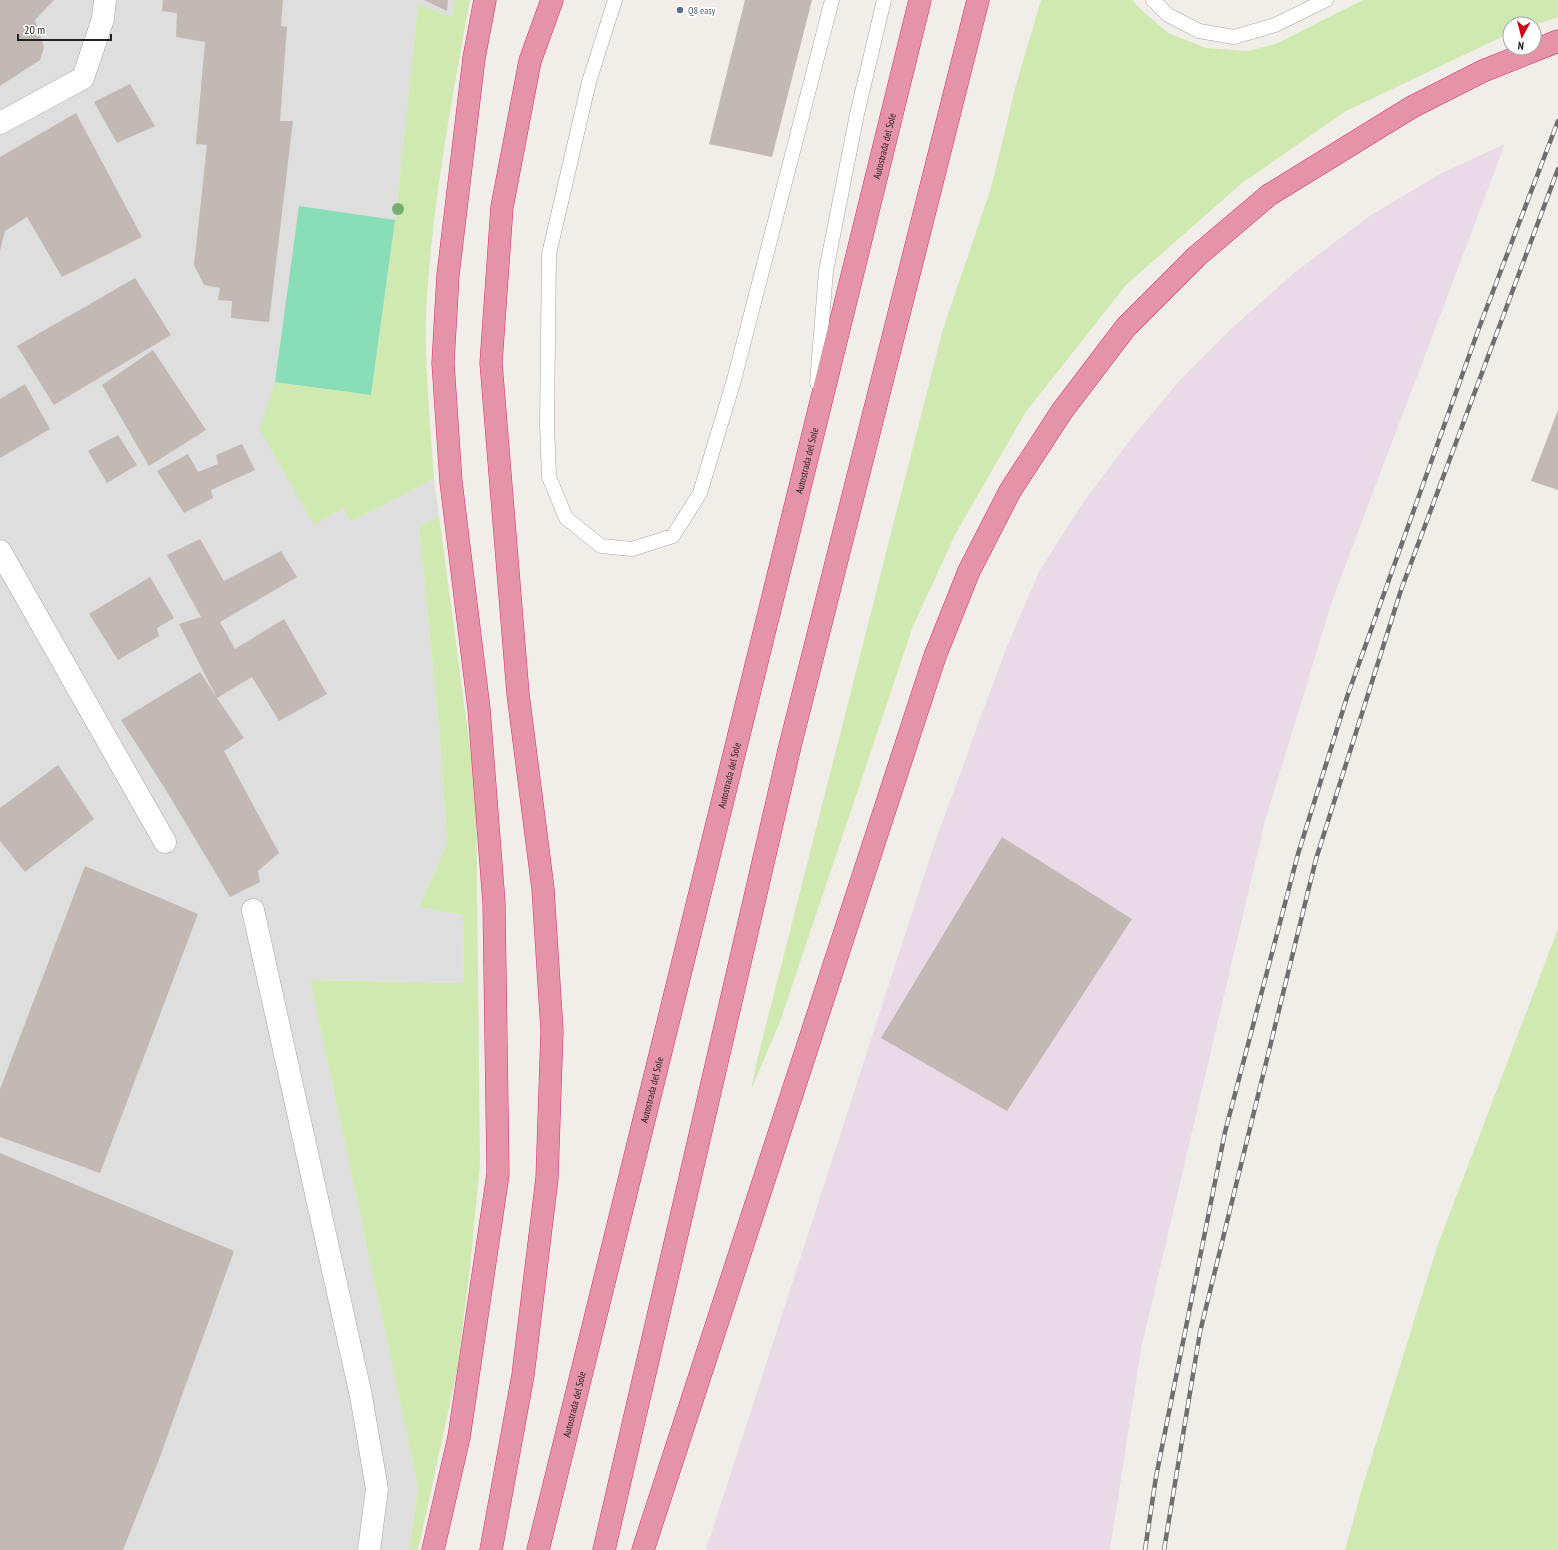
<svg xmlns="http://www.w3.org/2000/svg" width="1558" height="1550" font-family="'PT Sans Narrow',sans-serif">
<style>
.residential{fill:#dfdede}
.industrial{fill:#eadae8}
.grass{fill:#d0e9b0}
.pitch{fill:#89ddb7}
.building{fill:#c2b9b4}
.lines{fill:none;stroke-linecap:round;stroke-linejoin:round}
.lane-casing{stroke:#a5a5a5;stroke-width:15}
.street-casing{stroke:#a5a5a5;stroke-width:23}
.highway-casing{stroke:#d72d73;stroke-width:23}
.lane{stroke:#fff;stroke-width:14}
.street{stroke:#fff;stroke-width:22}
.highway{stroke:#e593a8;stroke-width:22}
.rail-casing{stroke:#6f6f6f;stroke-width:4.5}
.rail{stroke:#fff;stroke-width:3;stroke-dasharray:9;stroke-linecap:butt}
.tree{fill:#75b072}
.service-dot{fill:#5c6f8a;stroke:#fff;stroke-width:1.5}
.labels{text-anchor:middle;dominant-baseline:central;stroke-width:4;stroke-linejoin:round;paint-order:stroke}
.service-label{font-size:10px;fill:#4e5e75;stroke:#fff;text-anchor:start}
.street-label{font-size:10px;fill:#212121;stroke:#fff}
</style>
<rect width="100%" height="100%" fill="#f1ede8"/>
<path class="residential" d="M0,0H454L452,17L418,4L395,220L371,395L275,382L351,522L434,479L439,516L419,527L439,729L447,843L419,907L463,915L464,983L310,980L418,1487L409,1550H0Z"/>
<path class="industrial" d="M1505,144L1333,598L1265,821L1141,1349L1110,1550H706L933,848L1005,651L1039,572L1082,504L1127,444L1180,380L1232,328L1294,273L1371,215L1442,173Z"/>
<path class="grass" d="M454,0H470C452,98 434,195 427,294C423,356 430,418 434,479L351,522L343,508L314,525L260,430L275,382L371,395L395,220L418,4L452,17Z
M1041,0H1133L1137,6L1168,33L1206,48L1247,51L1276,44L1363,0H1558V17L1534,25L1510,24V33L1346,111L1242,183L1126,285L1025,413L956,533L913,626L781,1019L751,1090L757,1061L943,329L991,188L1016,85Z
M439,516L476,792L480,1164L470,1267L457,1371L418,1550H409L418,1487L310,980L464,983L463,915L419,907L447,843L439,729L419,527Z
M1558,929V1550H1345L1363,1485L1437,1247Z"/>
<path class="pitch" d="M299,206L395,220L371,395L275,382Z"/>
<path class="building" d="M0,0H54L35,20L44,48L40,60L0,86Z
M163,0H283L281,26L287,27L280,121H293L269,322L231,318L232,301L218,300L220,288L204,285L194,265L207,145L196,144L205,42L176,37L177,13L162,11Z
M424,0H448L447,11Z
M745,0H812L772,157L709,144Z
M130,84L155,126L117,143L94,102Z
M76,113L142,237L62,277L27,217L5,231L0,251V157Z
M135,278L171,335L54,405L17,346Z
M153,350L206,430L149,466L102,385Z
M25,384L50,429L0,458V399Z
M1558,410V490L1531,481Z
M118,435L137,465L107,483L88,451Z
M242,444L255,470L211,490L213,498L184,513L157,471L188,454L198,472L218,464L216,455Z
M200,539L224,581L281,551L297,577L220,622L235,649L284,619L327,694L279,721L252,677L217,698L244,738L224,751L279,853L258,871L260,882L230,897L164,787L121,720L200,672L217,698L179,624L201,617L167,555Z
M150,577L174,618L157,628L159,636L118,660L89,614Z
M58,765L94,819L25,872L0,841V808Z
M1002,837L1132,919L1007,1111L881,1038Z
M85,866L198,914L100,1173L0,1137V1089Z
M0,1153L234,1251L158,1462L123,1550H0Z"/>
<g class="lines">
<defs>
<path id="lane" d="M615,0L589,82L549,254L547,424L549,477L566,518L601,546L632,549L673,536L700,493L734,380L832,0
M1153,0L1168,15L1199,31L1234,37L1275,25L1326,0
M817,383L826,271L857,114L884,0"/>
<path id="street" d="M0,123L83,78L103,19L105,0
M0,551L165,842
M253,910L361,1396L377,1489L369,1550"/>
<g id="highway">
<path d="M433,1550L459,1437L498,1174L494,903L479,709L451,482L443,363L448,275L474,58L485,0"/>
<path d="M491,1550L523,1375L547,1178L552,1031L543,889L518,694L491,363L502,207L530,61L552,0"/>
<path id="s1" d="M538,1550L920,0"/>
<path d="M604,1550L790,746L978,0"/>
<path d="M643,1550L935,656L969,571L1010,491L1062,411L1126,327L1197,256L1269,195L1412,107L1483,71L1558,41"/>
</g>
</defs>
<use href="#lane" class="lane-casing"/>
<use href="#street" class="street-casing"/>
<use href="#highway" class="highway-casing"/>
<use href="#lane" class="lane"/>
<use href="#street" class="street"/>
<use href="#highway" class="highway"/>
<defs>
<path id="rail" d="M1145,1550L1156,1477L1225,1132L1298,854L1347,697L1479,328L1558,121
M1164,1550L1200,1332L1316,859L1401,590L1558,169"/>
</defs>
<use href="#rail" class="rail-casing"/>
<use href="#rail" class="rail"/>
</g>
<circle class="tree" cx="398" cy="209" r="6"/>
<circle class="service-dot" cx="680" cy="10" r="4"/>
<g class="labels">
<g class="service-label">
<text x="688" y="10">Q8 easy</text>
</g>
<g class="street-label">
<text stroke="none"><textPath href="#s1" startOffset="1446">Autostrada del Sole</textPath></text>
<text stroke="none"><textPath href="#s1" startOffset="1122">Autostrada del Sole</textPath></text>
<text stroke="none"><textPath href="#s1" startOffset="798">Autostrada del Sole</textPath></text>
<text stroke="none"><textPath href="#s1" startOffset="474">Autostrada del Sole</textPath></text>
<text stroke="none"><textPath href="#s1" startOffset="150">Autostrada del Sole</textPath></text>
</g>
</g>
<g transform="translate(1522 36) rotate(187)"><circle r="19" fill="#ffffff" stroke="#a6a6a6"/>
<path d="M0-3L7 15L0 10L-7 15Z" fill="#cc0614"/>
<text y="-6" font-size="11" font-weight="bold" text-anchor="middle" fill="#212121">N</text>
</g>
<path d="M18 34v6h93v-6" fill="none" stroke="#212121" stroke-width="2"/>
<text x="24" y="34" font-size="12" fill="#212121" stroke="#ffffff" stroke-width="3" paint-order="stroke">20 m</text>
</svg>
